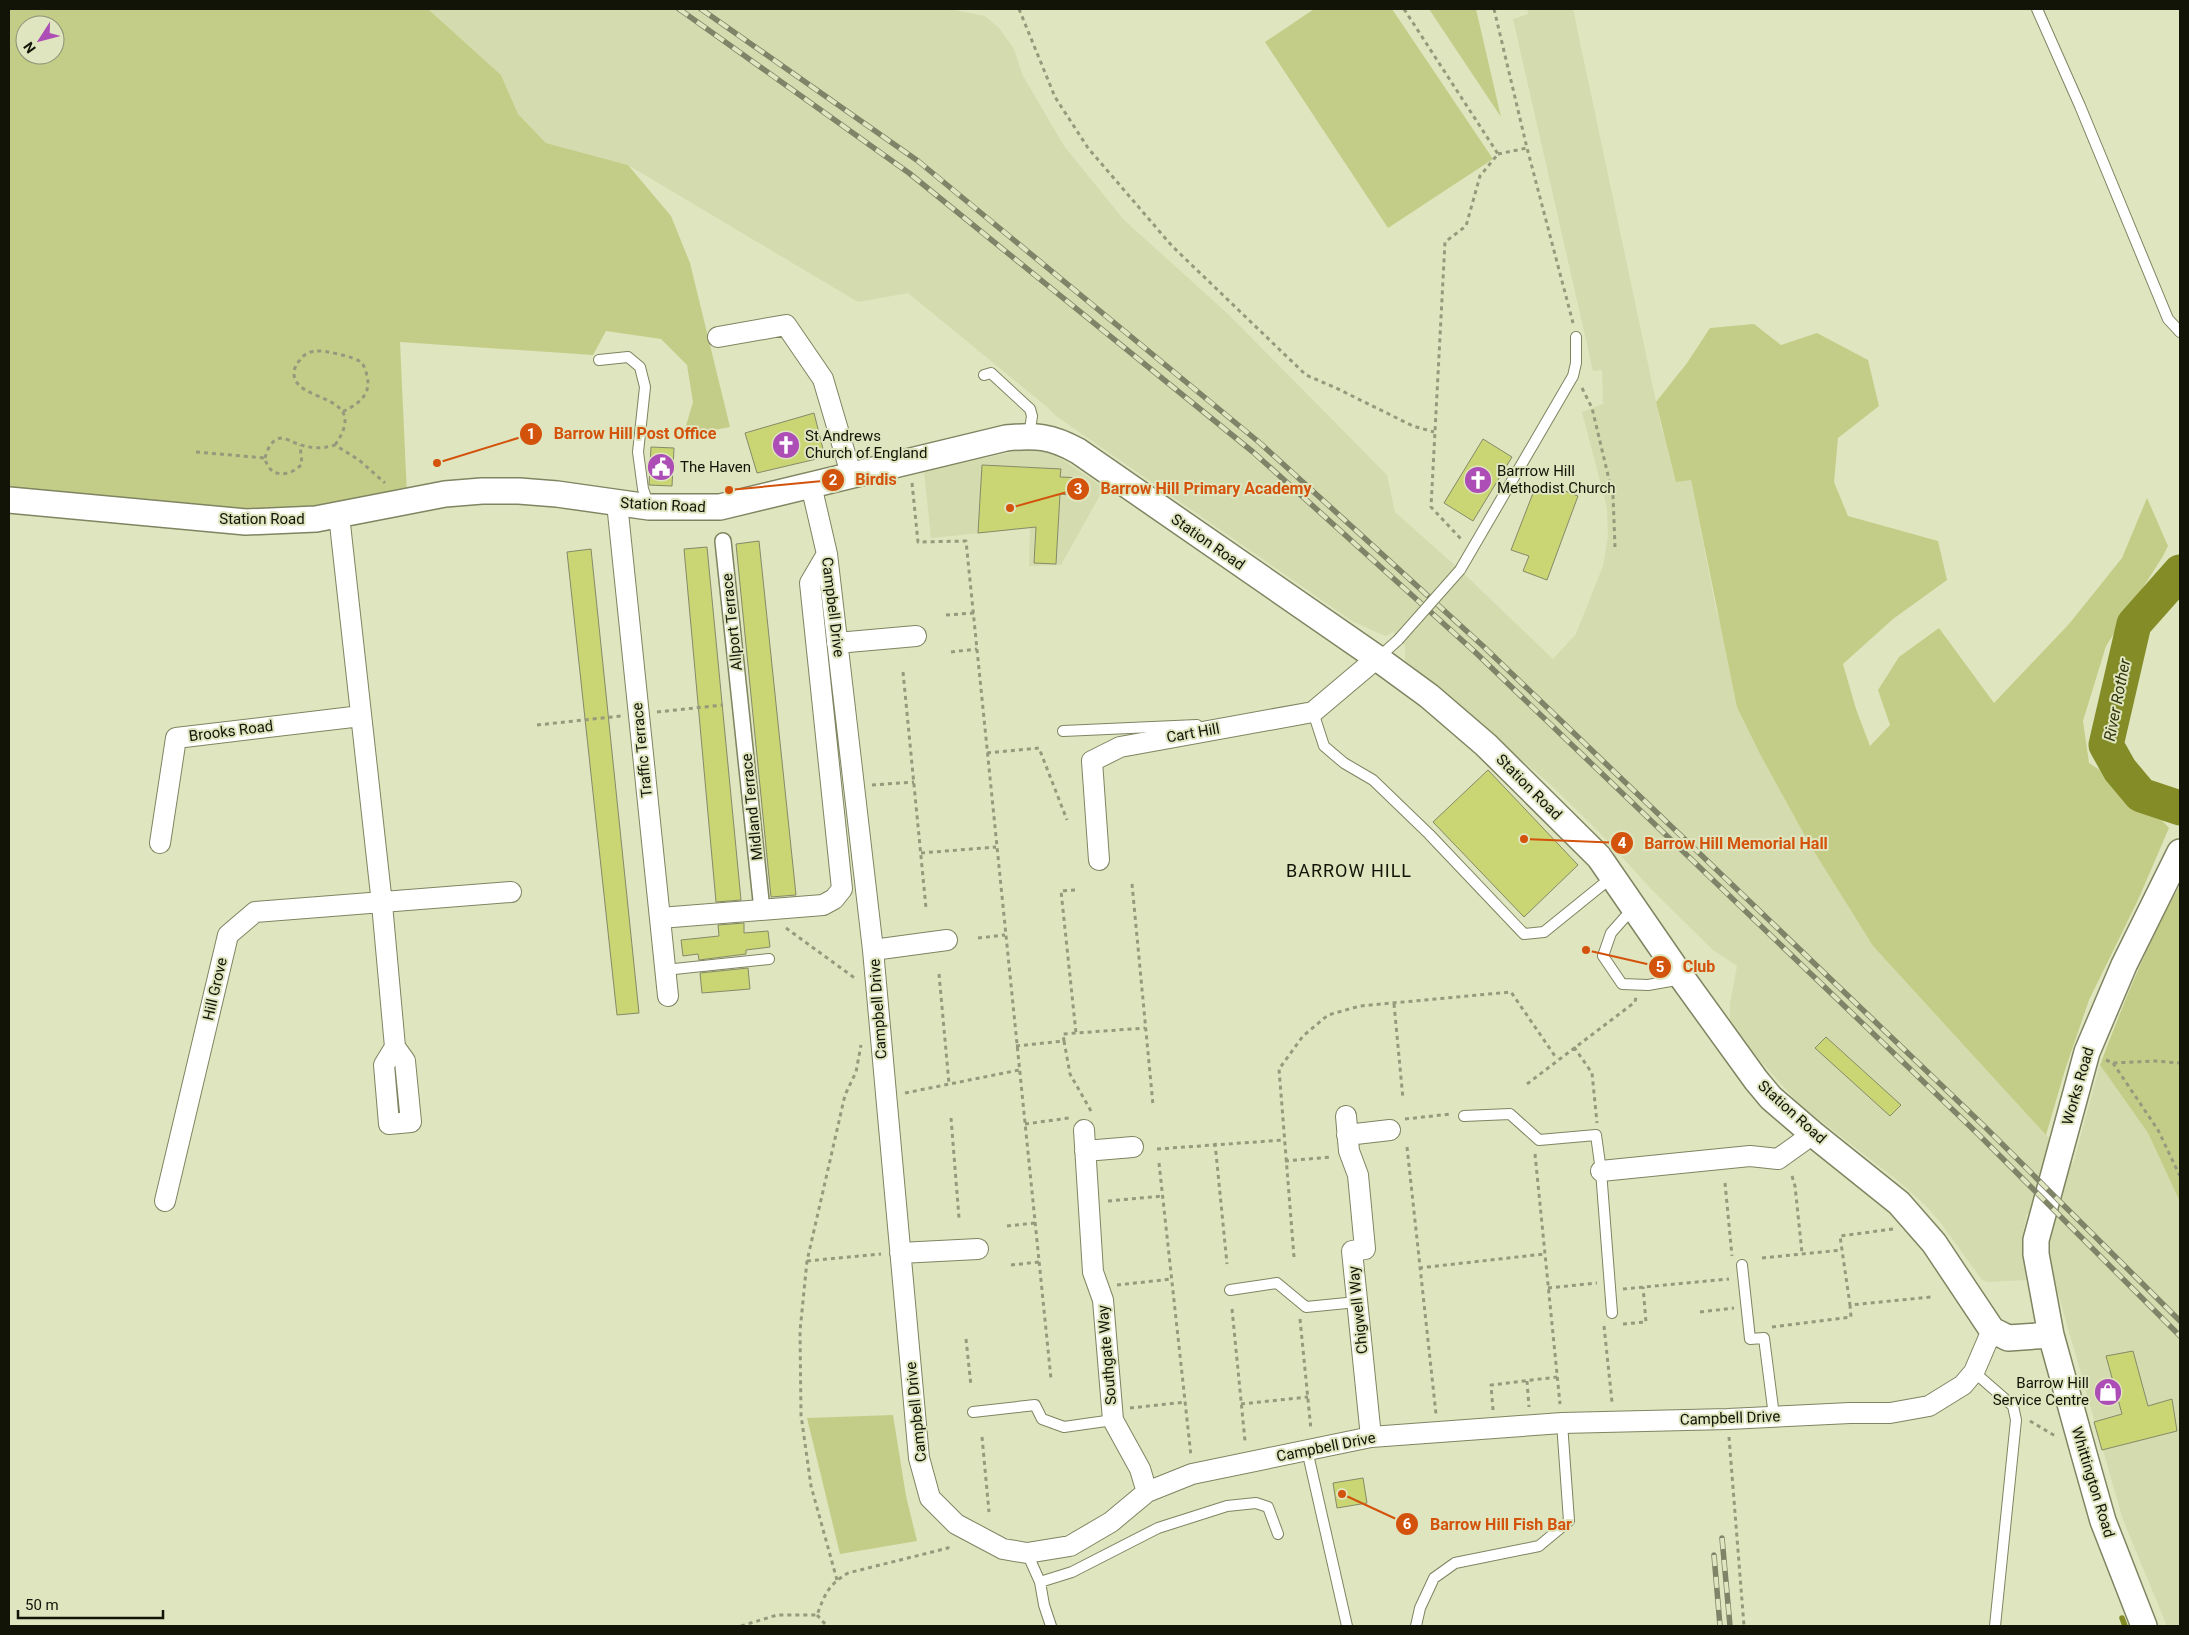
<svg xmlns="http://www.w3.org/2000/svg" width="2189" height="1635" font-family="Roboto,sans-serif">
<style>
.built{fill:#d4dbae}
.green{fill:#c4cd88;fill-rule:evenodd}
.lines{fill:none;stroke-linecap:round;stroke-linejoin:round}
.stream{stroke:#838c27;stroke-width:5.5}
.river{stroke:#838c27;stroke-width:35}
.building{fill:#cad573;stroke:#858a68}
.service-casing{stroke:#7f8461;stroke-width:12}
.pedestrian-casing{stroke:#7f8461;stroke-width:18}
.minor-casing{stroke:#7f8461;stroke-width:22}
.tertiary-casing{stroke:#7f8461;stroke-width:28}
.path{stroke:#969a7d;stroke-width:3;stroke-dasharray:4 4;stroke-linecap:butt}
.service{stroke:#fff;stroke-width:10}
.pedestrian{stroke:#fff;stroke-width:15}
.minor{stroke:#fff;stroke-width:20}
.tertiary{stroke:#fff;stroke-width:25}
.rail-casing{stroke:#7f8368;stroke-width:5.5}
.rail{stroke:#dfe5bf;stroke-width:4;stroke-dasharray:11;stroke-linecap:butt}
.service-bridge-casing{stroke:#7f8461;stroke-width:12;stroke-linecap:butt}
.service-bridge{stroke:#fff;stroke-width:10}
.labels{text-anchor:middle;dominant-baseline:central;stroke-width:4;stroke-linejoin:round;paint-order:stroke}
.poi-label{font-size:15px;fill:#121407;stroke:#dfe5bf;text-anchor:start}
.street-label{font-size:15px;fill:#121407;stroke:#dfe5bf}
.water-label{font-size:16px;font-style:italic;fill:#33360d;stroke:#dfe5bf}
.quarter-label{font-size:18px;letter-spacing:1px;fill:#121407;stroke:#dfe5bf}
.leader{fill:none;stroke:#d3520c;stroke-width:2}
.callout-dot{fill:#d3520c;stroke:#dfe5bf;stroke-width:2}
.mark-label{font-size:15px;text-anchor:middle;font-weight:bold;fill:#fff}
.callout-label{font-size:16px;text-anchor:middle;font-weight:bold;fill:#d3520c;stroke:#dfe5bf;stroke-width:4;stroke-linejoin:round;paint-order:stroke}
</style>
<rect width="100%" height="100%" fill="#dfe5bf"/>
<path class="built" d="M428,9H950L985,16L999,28L1014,49L1023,76L1064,146L1124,220L1228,314L1387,475L1395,512L1460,570L1553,659L1576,634L1603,566L1608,536L1607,508L1582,412L1603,404L1602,370L1593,371L1513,19L1528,14L1527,9H1573L1662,430L1691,480L1716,609L1761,756L1810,845L1873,946L2073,1164L2100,1065L2148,1133L2180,1202V1626H2167L2123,1520L2049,1262L2047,1249L2051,1236L2027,1213L2022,1237L2026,1280L1988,1282L1982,1280L1940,1222L1925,1205L1897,1180L1799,1104L1735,1032L1730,1019V1004L1737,966L1713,950L1650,888L1603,836L1551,785L1405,660V645L1393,632L1386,636L1378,633L1352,621L1056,416L1047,407L908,293L858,302L628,165L546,143L518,114L501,75Z
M1036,447L1063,460L1104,488L1061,565L1029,566L1030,528L931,538L924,471Z"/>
<path class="green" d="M9,9H428L501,75L518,114L546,143L628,165L671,216L690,263L730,427L683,436L693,402L687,365L661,339L606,331L593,355L400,342L407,495L280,515L9,490ZM25,25H55V55H25Z
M1314,9H1392L1493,159L1388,228L1265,42Z
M1429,9H1476L1501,117Z
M1754,324L1781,345L1817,333L1868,360L1879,406L1838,438L1834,482L1848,516L1938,541L1947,580L1893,619L1843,664L1856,709L1870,746L1890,725L1878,690L1899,657L1939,628L1994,703L2069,624L2122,558L2147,498L2168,546L2163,556L2106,646L2083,721L2089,763L2140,796L2169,828L2138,900L2089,1000L2065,1070L2046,1135L1873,946L1810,845L1761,756L1737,707L1691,480L1676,482L1656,402L1687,363L1710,328Z
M2180,885V1202L2148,1133L2100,1065C2123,1004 2148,942 2180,885Z
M893,1415L906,1496L917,1541L840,1554L807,1418Z"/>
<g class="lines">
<path class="stream" d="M2122,1618L2125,1626"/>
<path class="river" d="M2180,572L2134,624L2106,745L2120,770L2141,795L2180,808"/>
</g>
<path class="building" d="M814,413L825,457L757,473L745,433Z
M1483,439L1512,457L1473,521L1444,503Z
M651,447L674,448L672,486L649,485Z
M982,465L1061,469L1060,477L1083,478L1082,496L1060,494L1056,564L1034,563L1036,527L978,533Z
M1555,487L1578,496L1547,580L1523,571L1529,556L1511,550L1535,488L1552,494Z
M759,541L796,895L771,897L736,544Z
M707,547L741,900L716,902L684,549Z
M591,549L639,1013L617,1015L567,552Z
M1488,770L1578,865L1524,917L1433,822Z
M744,923V933L768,931L770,947L746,950V954L699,960L698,954L683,956L681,940L719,936L718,925Z
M748,968L750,989L702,993L700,973Z
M1826,1037L1901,1105L1890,1116L1815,1048Z
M2133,1351L2148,1406L2172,1399L2177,1431L2102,1450L2094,1422L2122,1414L2106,1356Z
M1363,1478L1367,1503L1337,1508L1333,1483Z"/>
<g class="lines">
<defs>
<path id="service" d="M2037,9L2080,106L2168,319L2180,332
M599,360L628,357L640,367L645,387L638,452L643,489L649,506
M984,375L991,373L1030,409L1032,416L1029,436
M1460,570L1573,376L1576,363V337
M1378,658L1398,640
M1313,712L1324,746L1344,763L1373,780L1429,834L1524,934L1544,932L1612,877
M1063,731L1197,725
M1634,907L1611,933L1603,956L1622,984L1648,985L1682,979
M665,970L769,959
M1464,1116L1510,1114L1539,1140L1596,1135L1601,1171L1612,1313
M1742,1265L1750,1339L1764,1338L1774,1416
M1230,1290L1277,1283L1306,1307L1357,1302
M1974,1372L2013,1406L2016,1420L1995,1626
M973,1412L1035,1405L1042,1419L1064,1427L1113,1420
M1307,1450L1347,1626
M1027,1553L1040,1582L1044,1605L1051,1626
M1040,1582L1072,1572L1158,1528L1227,1506L1256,1503L1268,1507L1278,1534
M1416,1626L1420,1608L1434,1578L1455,1563L1539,1546L1569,1521L1562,1423"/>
<path id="pedestrian" d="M723,541L762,910"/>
<path id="minor" d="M718,337L786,325L823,379L851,474
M811,485L827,554L873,950L919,1458L930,1498L956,1524L1003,1549L1027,1553L1070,1546L1111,1522L1147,1492L1192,1474L1371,1437L1562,1423L1728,1419L1850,1413H1890L1929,1406L1963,1385L1974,1372L1992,1330
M617,503L668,996
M339,515L382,904L395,1047L405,1061L411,1122L389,1124L384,1065L395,1047
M837,643L916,636
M160,843L176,738L361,716
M1099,860L1092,761L1120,747L1313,712L1377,658
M660,918L823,905L834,899L842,889L810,583L827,554
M873,950L947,940
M1346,1116L1349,1151L1358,1175L1365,1249L1352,1251L1371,1437
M1084,1130L1093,1272L1103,1300L1113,1420L1140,1469L1147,1492
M1347,1135L1390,1130
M1085,1151L1133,1147
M1601,1171L1750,1156L1778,1159L1813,1134
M165,1201L228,935L255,912L511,892
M900,1253L978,1249"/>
<path id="tertiary" d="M9,500L246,522L316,519L445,494L482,491H519L557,494L649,507H720L1006,438C1036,435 1051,436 1078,451L1377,658L1429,696L1486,745L1599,857L1683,979L1756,1080L1771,1098L1813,1134L1899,1203L1934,1243L1992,1330L2008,1338L2051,1335
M2144,1626L2103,1521L2084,1454L2051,1335L2036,1254V1240L2087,1052L2124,965L2180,852"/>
</defs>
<use href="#service" class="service-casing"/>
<use href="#pedestrian" class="pedestrian-casing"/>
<use href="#minor" class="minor-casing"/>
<use href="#tertiary" class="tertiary-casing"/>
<path class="path" d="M1019,9L1055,97L1088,148L1172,246L1306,375L1336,388L1413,426L1434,432
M1404,9L1498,154L1480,176L1466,226L1445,242L1431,507L1461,539
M1494,9L1527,148L1573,323
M1498,154L1527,148
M1582,388L1592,408L1613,496L1615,547
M335,445C372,392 295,404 294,374C294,369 296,364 300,360C303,355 310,351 316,351C324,350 355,357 361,362C364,365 366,371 367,376C372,395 357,405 342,412
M196,452L265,458C269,479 290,477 302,464L300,445
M265,458C267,450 272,438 282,438C285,438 290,441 293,442C307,448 320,450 335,445L359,460L385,483
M912,483L918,542L966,541L1051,1379
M946,615L974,613
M951,652L977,649
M903,672L926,908
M657,712L723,705
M537,725L621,716
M987,753L1039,748L1067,820
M872,785L914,782
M921,853L996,847
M1132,884L1153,1105
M1075,890L1061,891L1076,1033
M786,928L856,979
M978,938L1005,935
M939,974L949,1084
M1394,1004L1403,1099
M1064,1041L1070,1074L1091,1111
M1016,1046L1064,1041L1063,1034L1145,1028
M1574,1047L1592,1073L1597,1123
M2106,1060L2113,1063L2155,1061L2180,1063
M2113,1063L2158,1130L2180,1176
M1527,1084L1635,1002L1636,997
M905,1093L1019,1070
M951,1118L959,1218
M1405,1119L1451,1114
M1025,1124L1069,1118
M1215,1143L1227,1264
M1407,1147L1436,1414
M1157,1149L1284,1140
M1535,1154L1560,1404
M1285,1161L1331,1157
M1159,1163L1191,1456
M1792,1176L1795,1186L1802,1253
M1725,1183L1732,1256
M1108,1201L1163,1196
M1007,1226L1035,1223
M1893,1229L1840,1236L1850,1305L1931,1297
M1294,1257L1279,1069L1303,1036L1328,1015L1360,1006L1511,992L1557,1059
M1762,1258L1842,1250
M807,1261L881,1254
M1011,1265L1039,1262
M1419,1268L1544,1254
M1117,1285L1172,1279
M1548,1288L1597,1283
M1623,1289L1729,1279
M1232,1309L1245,1441
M1700,1312L1734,1308
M1300,1319L1311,1430
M1623,1324L1646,1322L1643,1287
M1604,1326L1612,1402
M1772,1327L1851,1317L1850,1305
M966,1339L971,1386
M1527,1381L1529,1407
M1241,1404L1308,1397
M1130,1408L1186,1402
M1493,1410L1491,1385L1557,1377
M2030,1421L2057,1437
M982,1437L989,1512
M1729,1437L1744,1626
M837,1580L811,1486L801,1415L800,1331L807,1261L845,1095L856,1072L861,1045
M817,1615L827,1626
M741,1626L777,1615H817C825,1594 828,1585 848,1573L948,1548L950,1543"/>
<use href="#service" class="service"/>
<use href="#pedestrian" class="pedestrian"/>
<use href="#minor" class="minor"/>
<use href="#tertiary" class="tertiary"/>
<defs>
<path id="rail" d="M679,9L909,173L1253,452L1475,652L1978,1134L2180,1336
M701,9L918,161L1260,443L1483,646L1984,1126L2180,1321
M1722,1538L1730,1626
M1714,1555L1720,1626"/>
</defs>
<use href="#rail" class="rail-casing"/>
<use href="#rail" class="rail"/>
<defs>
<path id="service-bridge" d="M1398,640L1460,570"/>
</defs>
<use href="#service-bridge" class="service-bridge-casing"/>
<use href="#service-bridge" class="service-bridge"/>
</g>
<defs>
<symbol id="church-disc" viewBox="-11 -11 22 22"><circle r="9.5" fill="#ad4eb6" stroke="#dfe5bf"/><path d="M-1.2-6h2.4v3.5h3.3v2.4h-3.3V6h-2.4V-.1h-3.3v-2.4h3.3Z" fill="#fff"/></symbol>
<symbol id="civic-disc" viewBox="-11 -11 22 22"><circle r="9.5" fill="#ad4eb6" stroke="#dfe5bf"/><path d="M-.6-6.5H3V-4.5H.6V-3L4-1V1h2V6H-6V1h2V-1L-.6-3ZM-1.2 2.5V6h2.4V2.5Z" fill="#fff"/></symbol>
<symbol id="shop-disc" viewBox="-11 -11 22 22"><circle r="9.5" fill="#ad4eb6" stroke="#dfe5bf"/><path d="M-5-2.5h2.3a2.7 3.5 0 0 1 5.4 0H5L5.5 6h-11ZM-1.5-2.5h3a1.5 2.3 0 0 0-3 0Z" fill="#fff"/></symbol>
</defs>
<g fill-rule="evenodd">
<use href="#church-disc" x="770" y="429" width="32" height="32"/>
<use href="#civic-disc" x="645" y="451" width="32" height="32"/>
<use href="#church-disc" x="1462" y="464" width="32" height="32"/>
<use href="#shop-disc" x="2092" y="1376" width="32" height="32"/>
</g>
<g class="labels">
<g class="poi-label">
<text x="805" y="436">St Andrews<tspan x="805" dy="17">Church of England</tspan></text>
<text x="680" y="467">The Haven</text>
<text x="1497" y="471">Barrrow Hill<tspan x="1497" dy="17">Methodist Church</tspan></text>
<text x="2089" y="1383" text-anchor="end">Barrow Hill<tspan x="2089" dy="17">Service Centre</tspan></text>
</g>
<g class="street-label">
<text transform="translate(663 505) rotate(3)">Station Road</text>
<text x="262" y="519">Station Road</text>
<text transform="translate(1208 542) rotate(35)">Station Road</text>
<text transform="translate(833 607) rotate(83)">Campbell Drive</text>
<text transform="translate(732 622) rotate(-96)">Allport Terrace</text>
<text transform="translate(231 731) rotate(-7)">Brooks Road</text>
<text transform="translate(1193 733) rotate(-10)">Cart Hill</text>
<text transform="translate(642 750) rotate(-96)">Traffic Terrace</text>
<text transform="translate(1529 787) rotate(45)">Station Road</text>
<text transform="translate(752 807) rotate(-96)">Midland Terrace</text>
<text transform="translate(215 989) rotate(-77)">Hill Grove</text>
<text transform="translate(878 1009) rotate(-94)">Campbell Drive</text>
<text transform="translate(2078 1086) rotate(-74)">Works Road</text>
<text transform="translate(1792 1112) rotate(42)">Station Road</text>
<text transform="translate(1358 1310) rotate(-96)">Chigwell Way</text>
<text transform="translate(1107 1355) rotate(-95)">Southgate Way</text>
<text transform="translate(916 1412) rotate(-96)">Campbell Drive</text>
<text transform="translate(1730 1418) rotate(-2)">Campbell Drive</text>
<text transform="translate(1326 1447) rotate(-11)">Campbell Drive</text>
<text transform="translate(2093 1482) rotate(73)">Whittington Road</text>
</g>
<g class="water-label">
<text transform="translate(2117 700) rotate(-79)">River Rother</text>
</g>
<g class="quarter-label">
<text x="1349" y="870">BARROW HILL</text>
</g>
</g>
<path class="leader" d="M437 463L531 434M729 490L833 480M1010 508L1078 489M1524 839L1622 843M1586 950L1660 967M1342 1494L1407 1524"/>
<g class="callout-dot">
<circle cx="437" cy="463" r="5"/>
<circle cx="729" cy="490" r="5"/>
<circle cx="1010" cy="508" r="5"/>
<circle cx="1524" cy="839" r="5"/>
<circle cx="1586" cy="950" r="5"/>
<circle cx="1342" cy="1494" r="5"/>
<circle cx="531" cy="434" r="12"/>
<circle cx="833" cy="480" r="12"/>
<circle cx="1078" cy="489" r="12"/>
<circle cx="1622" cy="843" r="12"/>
<circle cx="1660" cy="967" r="12"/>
<circle cx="1407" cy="1524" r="12"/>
</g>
<g class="mark-label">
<text x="531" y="439">1</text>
<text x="833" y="485">2</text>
<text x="1078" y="494">3</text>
<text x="1622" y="848">4</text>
<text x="1660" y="972">5</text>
<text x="1407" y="1529">6</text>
</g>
<g class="callout-label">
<text x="635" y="439">Barrow Hill Post Office</text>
<text x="876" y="485">Birdis</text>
<text x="1206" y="494">Barrow Hill Primary Academy</text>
<text x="1736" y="849">Barrow Hill Memorial Hall</text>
<text x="1699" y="972">Club</text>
<text x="1501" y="1530">Barrow Hill Fish Bar</text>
</g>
<rect width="2189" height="1635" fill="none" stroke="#121407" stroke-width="20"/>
<g transform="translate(40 40) rotate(234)"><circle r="24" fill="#dfe5bf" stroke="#8d9175"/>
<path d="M0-4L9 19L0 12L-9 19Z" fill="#ad4eb6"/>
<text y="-8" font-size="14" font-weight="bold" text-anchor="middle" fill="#121407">N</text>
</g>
<path d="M18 1610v8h145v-8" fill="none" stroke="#121407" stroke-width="2.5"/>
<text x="25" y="1610" font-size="15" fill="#121407" stroke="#dfe5bf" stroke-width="4" paint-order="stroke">50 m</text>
</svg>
